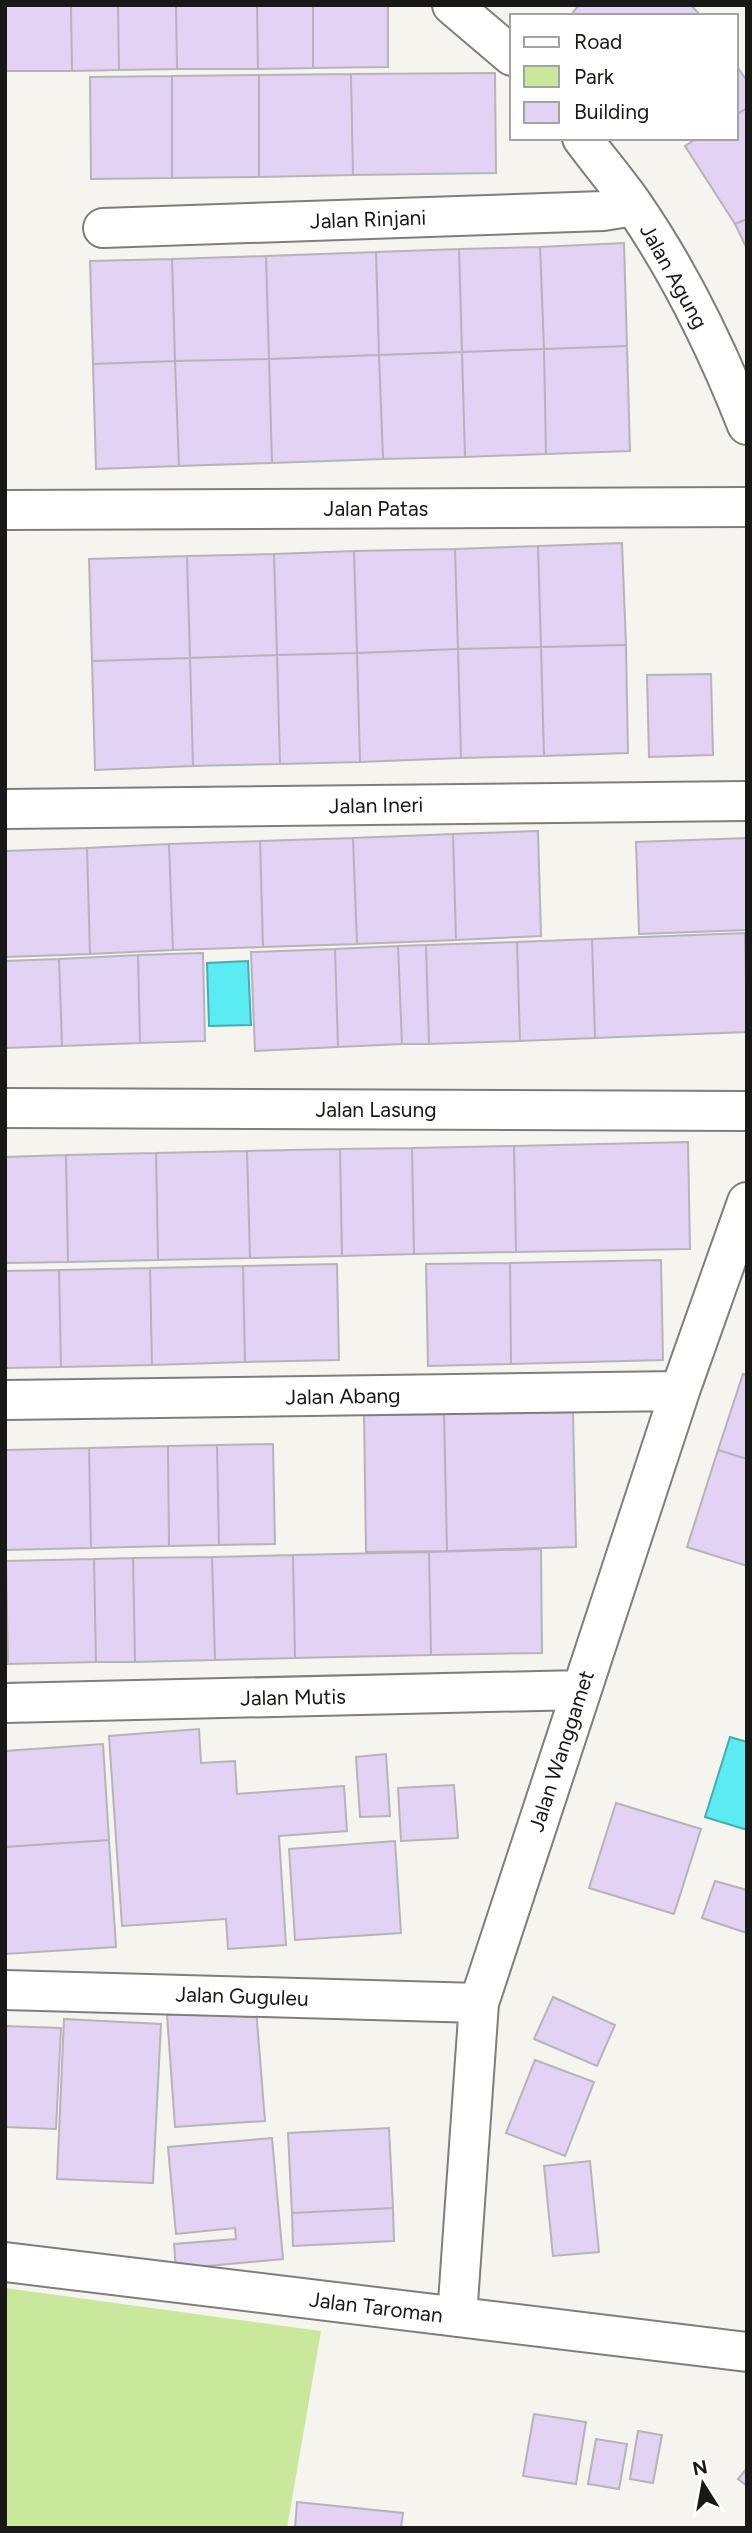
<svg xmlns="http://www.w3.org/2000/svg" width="752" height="2533" font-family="Figtree,sans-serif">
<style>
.green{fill:#c9e89b}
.water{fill:#5aebf3;stroke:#46acb1;stroke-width:2}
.building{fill:#e2d2f4;stroke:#b6b3b9;stroke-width:2}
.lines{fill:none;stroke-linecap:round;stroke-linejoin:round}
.minor-casing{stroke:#7f7e78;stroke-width:42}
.minor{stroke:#fff;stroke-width:38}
.labels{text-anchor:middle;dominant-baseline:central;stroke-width:7;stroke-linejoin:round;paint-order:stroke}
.street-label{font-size:21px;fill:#181816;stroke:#fff}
</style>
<rect width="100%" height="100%" fill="#f6f4ee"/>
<path class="green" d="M5,2288L321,2331L287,2528H5Z"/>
<path class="water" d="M248,961L251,1025L209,1026L207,963Z
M730,1737L747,1742V1830L705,1817Z"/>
<path class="building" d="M5,5H71L72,71H5Z
M71,5H118L119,70L72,71Z
M118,5H176L177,69L119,70Z
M176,5H257L258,69H177Z
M257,5H313V68L258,69Z
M313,5H388V67L313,68Z
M579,5H691L701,16H576L573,12Z
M736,65L747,81V108L736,115Z
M495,73L496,173L353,175L351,74Z
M351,74L353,175L259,177V75Z
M259,75V177L172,178V76Z
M172,76V178L91,179L90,77Z
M747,108V219L735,224L685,146L697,138H736V115Z
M747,219V249L735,224Z
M624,243L627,346L544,349L540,247Z
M540,247L544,349L462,352L459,249Z
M459,249L462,352L379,355L376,252Z
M376,252L379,355L269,359L266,256Z
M266,256L269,359L175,361L172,259Z
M172,259L175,361L93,364L90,261Z
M627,346L630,451L546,454L544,349Z
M544,349L546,454L465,457L462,352Z
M462,352L465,457L383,459L379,355Z
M379,355L383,459L272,463L269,359Z
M269,359L272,463L179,466L175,361Z
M175,361L179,466L96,469L93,364Z
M622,543L626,645L541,647L538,546Z
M538,546L541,647L458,649L455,549Z
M455,549L458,649L357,653L354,551Z
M354,551L357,653L277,655L274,554Z
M274,554L277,655L190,658L187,556Z
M187,556L190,658L92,661L89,559Z
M626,645L628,753L544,756L541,647Z
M541,647L544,756L461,758L458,649Z
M458,649L461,758L360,762L357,653Z
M357,653L360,762L280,764L277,655Z
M277,655L280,764L193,766L190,658Z
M190,658L193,766L95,770L92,661Z
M711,674L713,755L649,757L647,675Z
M538,831L541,936L456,940L453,834Z
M453,834L456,940L357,944L353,838Z
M353,838L357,944L263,947L260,841Z
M747,838V930L639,934L636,842Z
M260,841L263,947L173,950L169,844Z
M169,844L173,950L90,954L87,848Z
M87,848L90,954L5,957V851Z
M745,933L747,1032L595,1038L592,939Z
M592,939L595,1038L520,1041L517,942Z
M517,942L520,1041L429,1044L426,945Z
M426,945L429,1044H402L398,946Z
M398,946L402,1044L338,1047L335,949Z
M335,949L338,1047L255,1051L251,952Z
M203,953L205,1041L140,1043L138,955Z
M138,955L140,1043L62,1046L59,959Z
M59,959L62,1046L5,1048V961Z
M688,1142L690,1249L516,1252L514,1146Z
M514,1146L516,1252L414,1254L412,1148Z
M412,1148L414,1254L342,1256L340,1149Z
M340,1149L342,1256L250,1258L247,1151Z
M247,1151L250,1258L158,1260L156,1153Z
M156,1153L158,1260L68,1262L66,1155Z
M66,1155L68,1262L5,1263V1157Z
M661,1260L663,1360L511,1364L510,1263Z
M510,1263L511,1364L428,1366L426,1264Z
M337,1264L339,1360L245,1362L243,1266Z
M243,1266L245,1362L152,1365L150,1268Z
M150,1268L152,1365L61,1367L59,1270Z
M59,1270L61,1367L5,1368V1271Z
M743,1374L747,1375V1459L718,1450Z
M573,1412L576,1547L447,1551L444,1414Z
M444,1414L447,1551L366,1552L364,1415Z
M273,1444L275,1544L219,1545L217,1445Z
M217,1445L219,1545L169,1546L168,1446Z
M168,1446L169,1546L91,1548L89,1448Z
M89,1448L91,1548L5,1550V1450Z
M718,1450L747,1459V1566L687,1547Z
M541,1549L542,1653L431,1655L429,1552Z
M429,1552L431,1655L295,1658L293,1555Z
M293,1555L295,1658L215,1660L212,1557Z
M212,1557L215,1660L135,1662L133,1558Z
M133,1558L135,1662H96L94,1559Z
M94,1559L96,1662L8,1664L6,1561Z
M199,1729L201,1763L235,1761L237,1794L344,1786L347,1831L279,1836L286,1945L228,1949L226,1919L122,1926L109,1736Z
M103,1744L109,1840L5,1847V1751Z
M386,1754L390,1816L360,1817L356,1757Z
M454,1785L458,1838L401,1841L398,1788Z
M616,1803L701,1829L674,1914L589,1888Z
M109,1840L116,1947L5,1954V1847Z
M395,1841L401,1933L295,1940L289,1849Z
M715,1881L747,1890V1933L702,1918Z
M553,1997L615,2025L597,2066L534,2039Z
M256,2008L265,2121L175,2127L167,2015Z
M64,2019L161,2024L153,2183L57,2179Z
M5,2026L61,2028L56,2129L5,2127Z
M535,2060L594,2082L565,2156L506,2133Z
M389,2128L393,2208L292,2213L288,2133Z
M272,2138L283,2259L176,2269L174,2244L236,2239L235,2228L176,2234L168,2147Z
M590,2161L599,2252L553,2256L544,2166Z
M393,2208L394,2241L293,2246L292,2213Z
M534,2414L586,2422L576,2484L523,2476Z
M638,2431L662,2435L653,2483L630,2479Z
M596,2439L627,2444L619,2489L588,2484Z
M747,2468V2486L738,2479Z
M297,2502L403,2513L401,2528H295Z"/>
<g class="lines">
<defs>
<path id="minor" d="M452,5L512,56
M582,138C599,161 618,183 634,206C680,273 717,349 747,425
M103,228L603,211L634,206
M5,510L747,507
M5,809L747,801
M5,1108L747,1111
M5,1400L680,1391
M5,1703L581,1690
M5,1990L479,2003
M5,2262L747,2352
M457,2317L479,2003L680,1391L747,1202"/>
</defs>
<use href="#minor" class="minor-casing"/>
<use href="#minor" class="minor"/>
</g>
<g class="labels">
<g class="street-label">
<text transform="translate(368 219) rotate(-2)">Jalan Rinjani</text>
<text transform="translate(674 276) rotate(61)">Jalan Agung</text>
<text x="376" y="508">Jalan Patas</text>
<text transform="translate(376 805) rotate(-1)">Jalan Ineri</text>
<text x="376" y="1109">Jalan Lasung</text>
<text transform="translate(343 1396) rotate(-1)">Jalan Abang</text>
<text transform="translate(293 1697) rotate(-1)">Jalan Mutis</text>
<text transform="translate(561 1751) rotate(-72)">Jalan Wanggamet</text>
<text transform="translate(242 1996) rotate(2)">Jalan Guguleu</text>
<text transform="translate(376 2307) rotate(7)">Jalan Taroman</text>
</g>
</g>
<rect width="752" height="2533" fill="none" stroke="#181816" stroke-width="14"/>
<rect x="510" y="14" width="228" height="126" fill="#ffffff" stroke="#a3a3a2" stroke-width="2"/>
<rect x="524" y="37" width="35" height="10" fill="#ffffff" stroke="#a3a3a2" stroke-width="2"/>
<text x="574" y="49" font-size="21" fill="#181816">Road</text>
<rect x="524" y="66" width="35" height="21" fill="#c9e89b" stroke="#a3a3a2" stroke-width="2"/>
<text x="574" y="84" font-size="21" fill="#181816">Park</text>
<rect x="524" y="102" width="35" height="21" fill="#e2d2f4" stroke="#a3a3a2" stroke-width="2"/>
<text x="574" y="119" font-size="21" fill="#181816">Building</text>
<g transform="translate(703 2484) rotate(349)" stroke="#ffffff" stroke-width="5" paint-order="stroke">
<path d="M0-5L12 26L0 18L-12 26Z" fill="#181816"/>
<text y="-10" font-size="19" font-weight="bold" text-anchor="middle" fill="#181816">N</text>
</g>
</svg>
